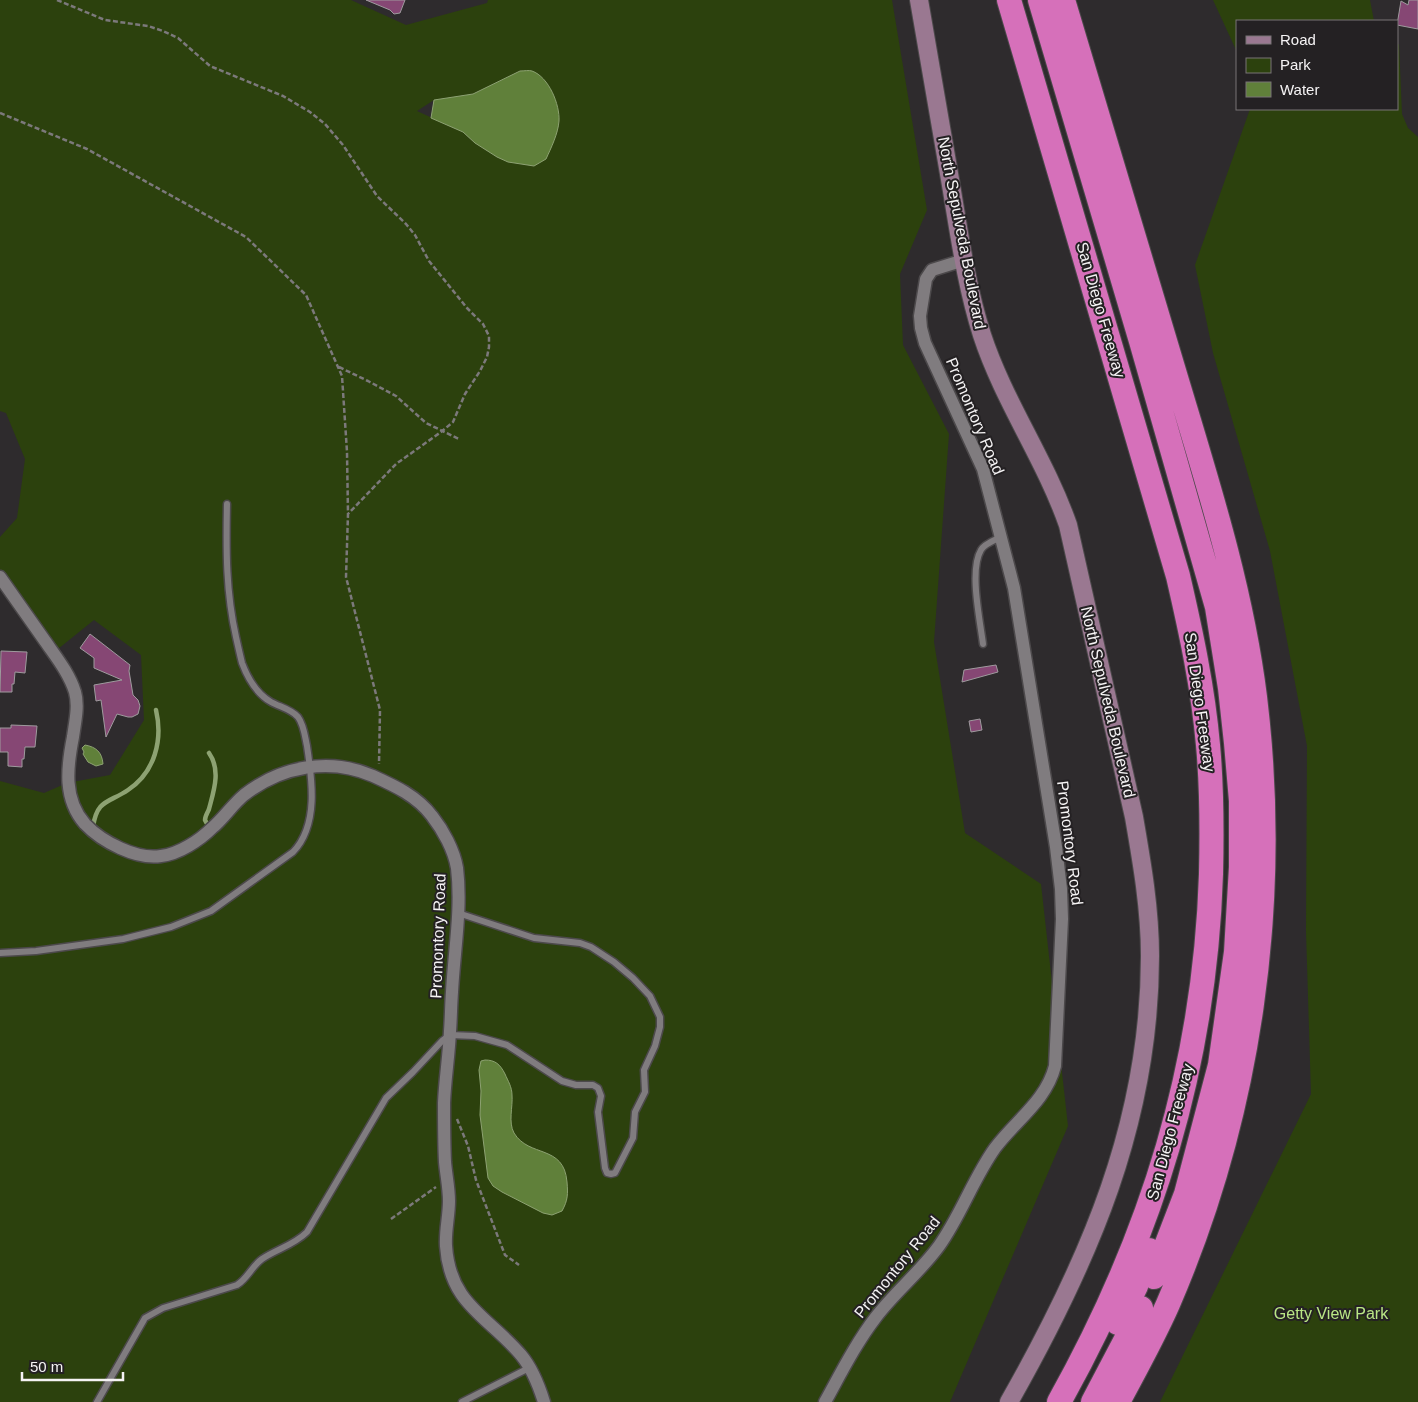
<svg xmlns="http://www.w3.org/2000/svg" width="1418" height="1402" font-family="Helvetica,sans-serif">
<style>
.green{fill:#2c410d;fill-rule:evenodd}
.water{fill:#60803a;stroke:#8da272}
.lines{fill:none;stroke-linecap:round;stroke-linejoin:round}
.stream{stroke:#8da272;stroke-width:4.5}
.building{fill:#864774;stroke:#9f9b9e}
.service-casing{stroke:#4c494b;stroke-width:9}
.minor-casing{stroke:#4c494b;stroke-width:15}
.secondary-casing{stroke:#4c494b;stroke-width:20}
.motorway-casing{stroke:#4c494b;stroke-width:26}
.path{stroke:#7c797b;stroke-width:2.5;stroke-dasharray:5 2.5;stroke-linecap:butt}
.service{stroke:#807c7f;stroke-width:6}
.minor{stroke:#807c7f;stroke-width:12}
.secondary{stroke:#9a7891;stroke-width:18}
.motorway{stroke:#d670ba;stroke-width:24}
.labels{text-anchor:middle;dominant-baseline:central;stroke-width:4;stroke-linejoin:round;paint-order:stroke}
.street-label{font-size:16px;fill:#f5f3f4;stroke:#242123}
.park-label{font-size:16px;fill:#b9e685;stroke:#242123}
</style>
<rect width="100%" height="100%" fill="#2e2b2d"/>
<path class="green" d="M0,0H351L406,25L487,3L488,0H892L927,210L900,274L903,345L949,434L934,642L965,833L1041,884L1068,1126L950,1402H0V781L44,793L67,783L110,775L144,720L141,655L94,620L53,653L0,577V537L17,518L25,459L6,413L0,411ZM520,71C543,71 547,82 555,100L534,166L508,162L497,157L475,143L463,132L417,111L434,100L473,94Z
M1213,0H1370L1374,21H1237V52Z
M1399,44L1402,114L1408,128L1418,137V1402H1160L1311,1094L1306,931L1307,746L1270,551L1213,353L1195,265L1250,109H1397V45Z"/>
<path class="water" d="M520,71C524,71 529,70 532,71C549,77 560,105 559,121C558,134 551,148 546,159L534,166L508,162L497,157L475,143L463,132L431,118L434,100L473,94Z
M85,745C96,747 102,752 103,764L96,766L88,762L83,754L84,752L82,748Z
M485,1060C495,1060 500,1064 505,1074C508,1081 512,1087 512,1095C513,1107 508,1122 514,1133C529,1158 564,1144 567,1182C568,1194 568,1200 562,1211L552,1215L543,1213L502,1192L493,1186L488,1178L480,1115L481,1091L479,1070L481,1061Z"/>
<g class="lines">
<path class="stream" d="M209,753C221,770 214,790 209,809C208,812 205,816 205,820C206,823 208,825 210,827
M93,827C97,799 109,803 128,790C155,772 163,740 156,710"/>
</g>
<path class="building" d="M366,0H405L400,13L394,14L390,10Z
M1409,0H1418V29L1397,25L1401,1L1408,5Z
M90,634L130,665L129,671L133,695L138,700L140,706L138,714L132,717H128L117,714L106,737L101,700L96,701L94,685L122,680L94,668V658L80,648Z
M1,651L27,652L25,673L15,672L14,684H12V692H0Z
M996,665L998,672L962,682L964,670Z
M980,719L982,730L971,732L969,721Z
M11,725L37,726L35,747H25L24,759H22V767L8,766V752H0V728H11Z"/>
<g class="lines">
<defs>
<path id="service" d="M983,644C980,620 969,570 981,550C984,544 995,540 1001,537
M0,953L36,951L123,939L171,927L211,911L293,852C319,825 312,779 307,746C305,737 304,725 298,717C291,709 280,707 271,702C257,694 248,679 242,663C240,655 238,646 236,637C226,592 226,551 227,504
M97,1402L145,1318L163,1308L237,1285C248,1278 252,1266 262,1259C277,1249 294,1245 307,1232L386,1098L413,1072L442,1041L450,1035L475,1036L507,1045L562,1081L576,1085H593L598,1088L601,1096L598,1112L605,1168L607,1173L611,1174L615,1173L633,1138L635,1112L645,1092L644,1070L655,1046L660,1027V1017L650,996L633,978L614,962L591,947L580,943L534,938L458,913
M462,1402L529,1368"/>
<path id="minor" d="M0,577C15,598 30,620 45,641C56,657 69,673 75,692C79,706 75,722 73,737C67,767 63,799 85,824C102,842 137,860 161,856C179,854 200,840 212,828C224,818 232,805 244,795C281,766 330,757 373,776C395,786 417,796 432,816C443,830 454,850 457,868C462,909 454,952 452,992C451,1005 451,1018 450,1031C449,1055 445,1079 444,1103C444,1122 444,1142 445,1162C446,1174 449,1188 449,1201C449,1216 445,1231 446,1246C450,1305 488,1316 521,1355C532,1368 539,1386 544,1402
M825,1402C841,1373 856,1343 876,1317C895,1292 920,1272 939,1246C961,1215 973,1179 995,1148C1016,1120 1046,1101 1055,1066L1062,919L1061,889L1056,847L1014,588L983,469L925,343L921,328L920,316L926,279L932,270L964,260"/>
<path id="secondary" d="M919,0C930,64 941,127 952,191C960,239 967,288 982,335C1004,402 1045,459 1068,525L1134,817C1142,863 1150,909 1150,956C1150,1122 1089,1261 1009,1402"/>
<path id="motorway" d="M1009,0L1178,576C1191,632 1203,688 1208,745C1212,788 1212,831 1211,874C1205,1065 1152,1236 1059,1402
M1040,0L1141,341L1217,607L1230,688L1236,743L1241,801V867L1236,952L1220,1065L1186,1194L1154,1277
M1063,0C1100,124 1136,248 1174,371C1206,478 1241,585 1255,697C1280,903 1250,1114 1168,1304C1153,1338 1135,1370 1118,1402
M1118,1323L1136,1286L1149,1250
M1093,1402L1134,1324L1141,1308"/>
</defs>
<use href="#service" class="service-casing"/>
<use href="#minor" class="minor-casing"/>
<use href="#secondary" class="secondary-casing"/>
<use href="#motorway" class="motorway-casing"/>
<path class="path" d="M57,0L105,20L148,26L163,31L178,38L210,66L283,96L310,112L325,124L343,145L377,196L406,224L415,235L429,261L467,308L483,324L489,336V347L487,357L480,371L465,394L453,422L441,432L396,464L348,514
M0,113L87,149L246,237L306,295L342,376L347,452L348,514L346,577L380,710L379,764
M339,367L368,381L396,396L426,423L459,439
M457,1119L468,1146L476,1180L498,1237L505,1255L519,1265
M391,1219L436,1187"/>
<use href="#service" class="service"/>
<use href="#minor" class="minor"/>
<use href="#secondary" class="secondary"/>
<use href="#motorway" class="motorway"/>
</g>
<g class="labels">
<g class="street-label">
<text transform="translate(962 233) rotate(79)">North Sepulveda Boulevard</text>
<text transform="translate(1101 310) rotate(74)">San Diego Freeway</text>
<text transform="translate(975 416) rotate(67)">Promontory Road</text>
<text transform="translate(1108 702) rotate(77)">North Sepulveda Boulevard</text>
<text transform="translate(1200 702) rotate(82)">San Diego Freeway</text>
<text transform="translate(1070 843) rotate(83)">Promontory Road</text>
<text transform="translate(438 936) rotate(-88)">Promontory Road</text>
<text transform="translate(1170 1132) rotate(-75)">San Diego Freeway</text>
<text transform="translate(897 1267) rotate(-51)">Promontory Road</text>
</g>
<g class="park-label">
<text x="1331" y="1313">Getty View Park</text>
</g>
</g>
<rect x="1236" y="20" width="162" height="90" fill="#242123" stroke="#787577"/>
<rect x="1246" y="36" width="25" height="8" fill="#9a7891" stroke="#787577"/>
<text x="1280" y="45" font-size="15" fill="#f5f3f4">Road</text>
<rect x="1246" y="58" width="25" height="15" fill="#2c410d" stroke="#787577"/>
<text x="1280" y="70" font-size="15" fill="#f5f3f4">Park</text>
<rect x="1246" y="82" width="25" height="15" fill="#60803a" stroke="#787577"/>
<text x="1280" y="95" font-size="15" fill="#f5f3f4">Water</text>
<path d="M22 1372v8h101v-8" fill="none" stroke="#f5f3f4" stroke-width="2.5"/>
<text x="30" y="1372" font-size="15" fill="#f5f3f4" stroke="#242123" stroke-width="4" paint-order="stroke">50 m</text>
</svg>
